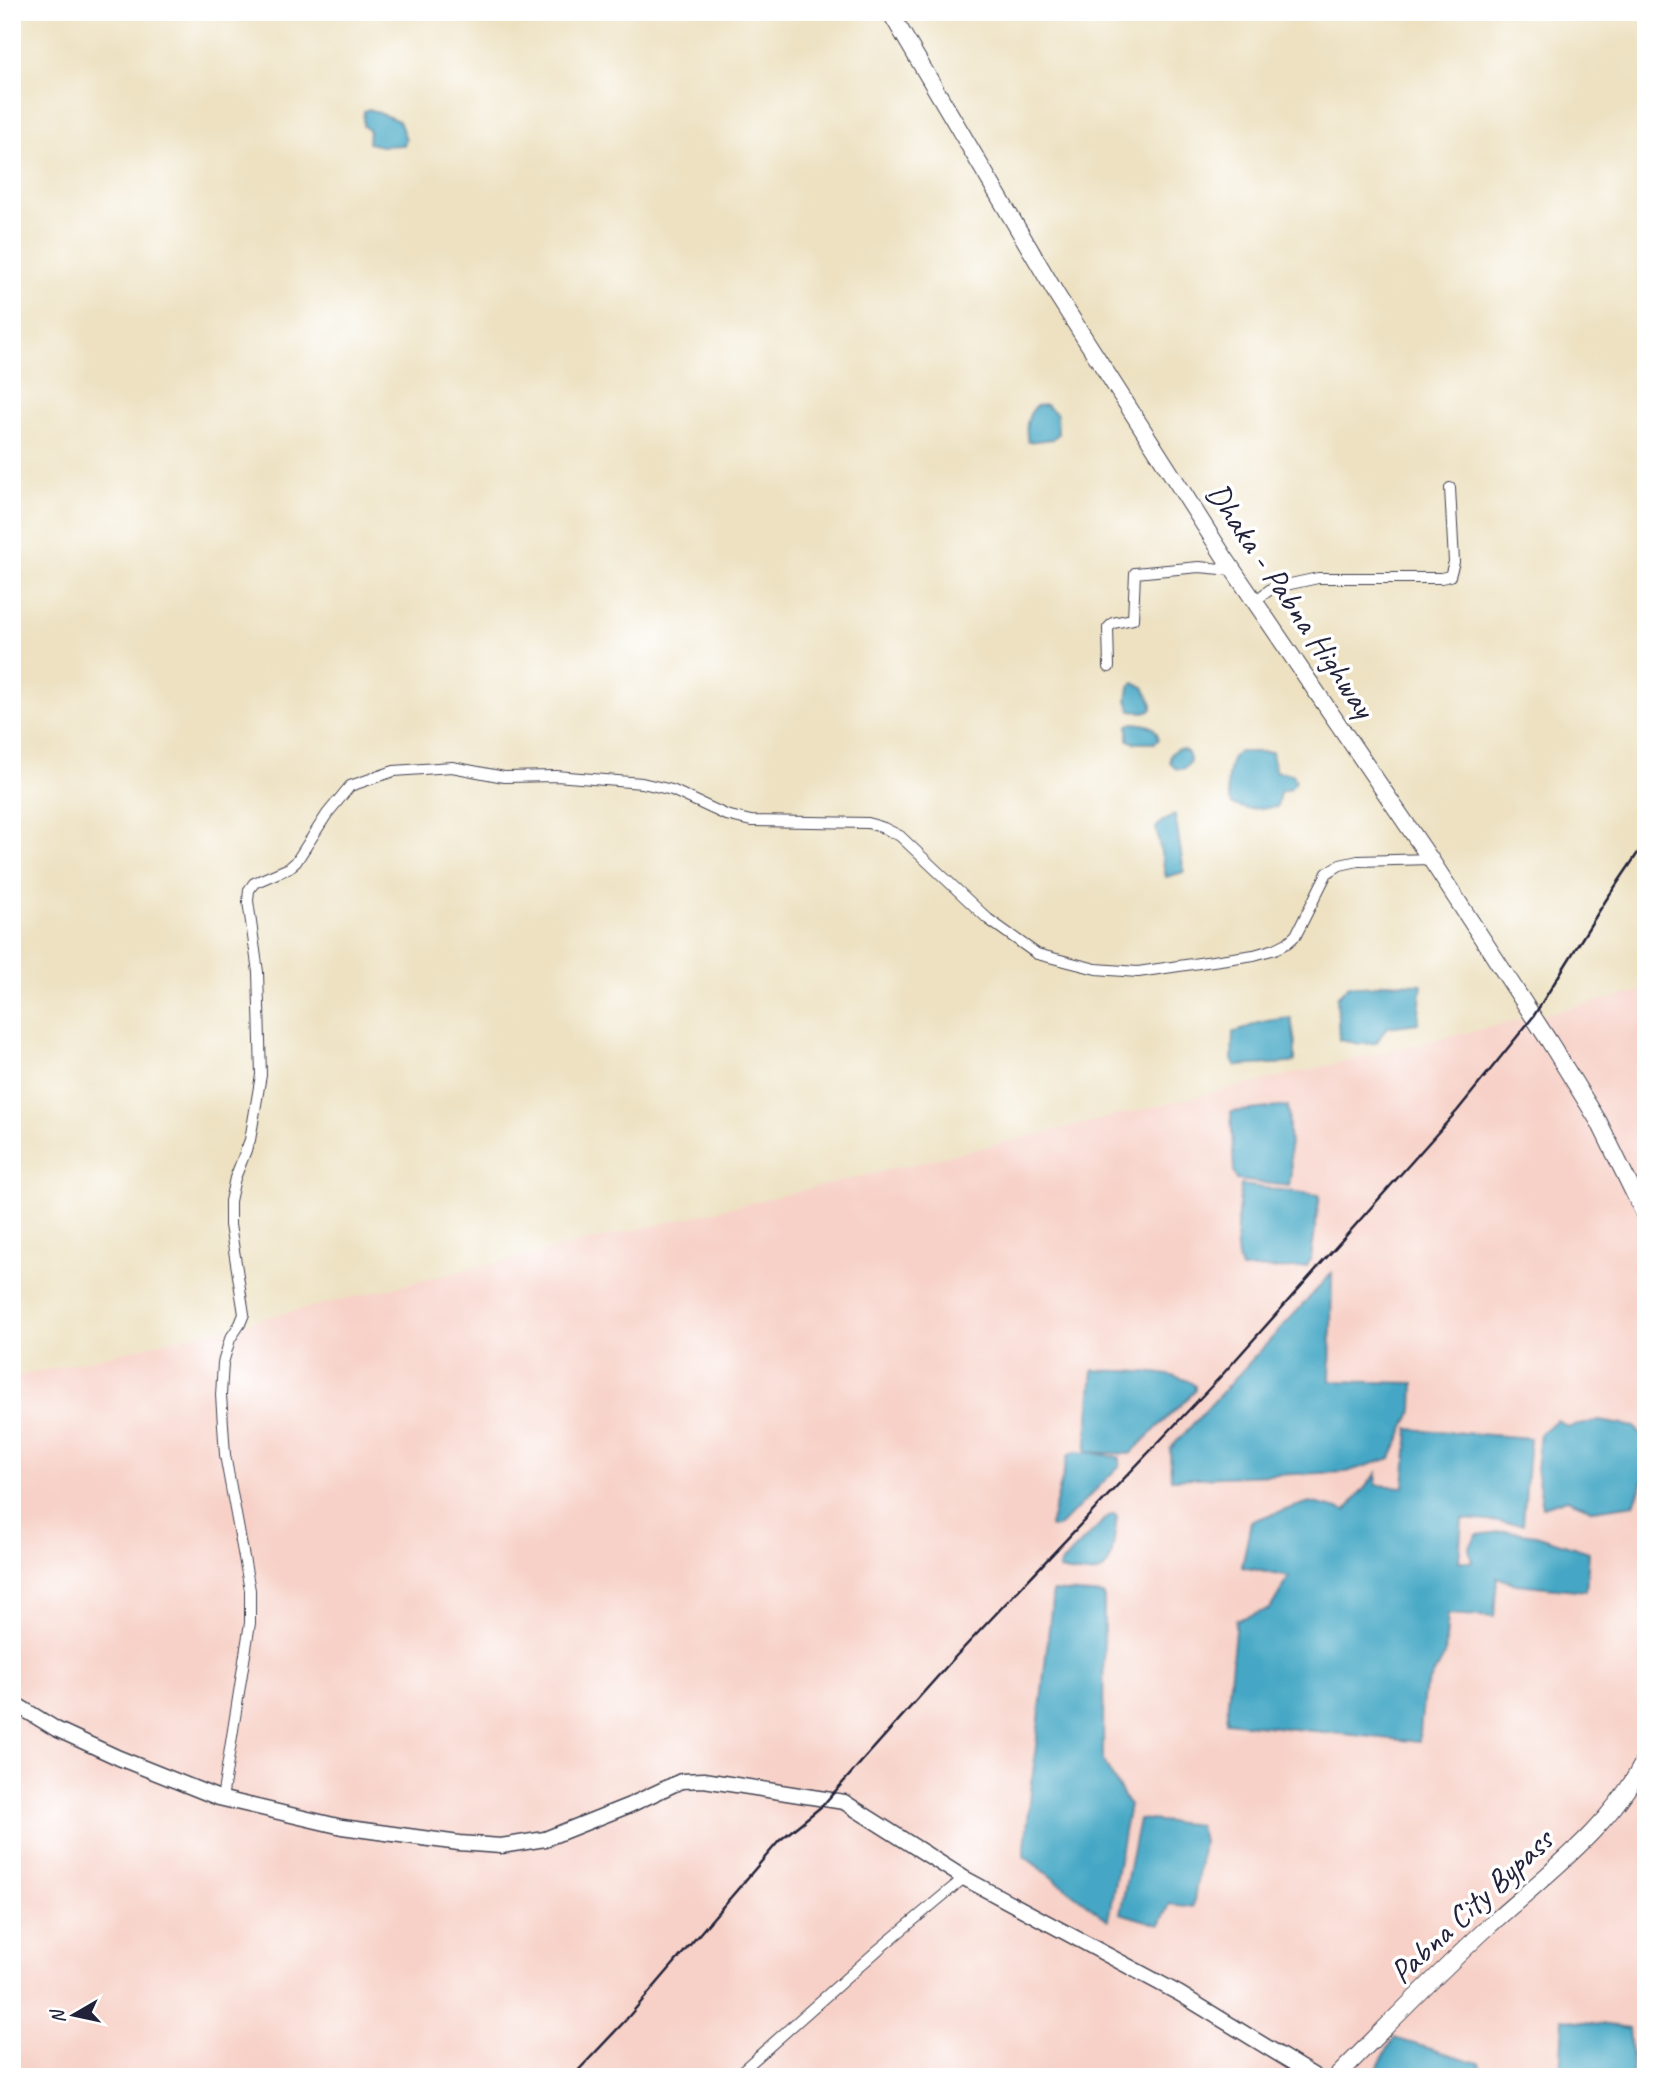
<svg xmlns="http://www.w3.org/2000/svg" width="1658" height="2089" font-family="Caveat,sans-serif">
<style>
.built{fill:#f7d1c7}
.water{fill:#45a7c5;stroke:#346480;stroke-width:2}
.lines{fill:none;stroke-linecap:round;stroke-linejoin:round}
.minor-casing{stroke:#403f4f;stroke-width:12}
.secondary-casing{stroke:#403f4f;stroke-width:17}
.trunk-casing{stroke:#403f4f;stroke-width:18}
.minor{stroke:#fff;stroke-width:10}
.secondary{stroke:#fff;stroke-width:14}
.trunk{stroke:#fff;stroke-width:16}
.rail{stroke:#22223b;stroke-width:2.5}
.labels{text-anchor:middle;dominant-baseline:central;stroke-width:7;stroke-linejoin:round;paint-order:stroke}
.street-label{font-size:33px;fill:#22223b;stroke:#fff}
</style>
<rect width="100%" height="100%" fill="#fff"/>
<filter id="ink" filterUnits="userSpaceOnUse"><feTurbulence type="fractalNoise" baseFrequency=".0143" numOctaves="2"/><feDisplacementMap in="SourceGraphic" scale="14" xChannelSelector="R" yChannelSelector="G"/><feConvolveMatrix kernelMatrix="1 2 1 2 8 2 1 2 1" color-interpolation-filters="sRGB"/></filter>
<filter id="wash" filterUnits="userSpaceOnUse"><feTurbulence type="fractalNoise" baseFrequency=".00686" numOctaves="4" result="noise"/><feDisplacementMap in="SourceGraphic" scale="28" xChannelSelector="R" yChannelSelector="G"/><feGaussianBlur stdDeviation="1.57" result="paint"/><feColorMatrix in="noise" values="0 0 0 0 0 0 0 0 0 0 0 0 0 0 0 0 0 1.4 0 .05"/><feComposite in="paint" operator="in"/></filter>
<g filter="url(#wash)">
<rect width="100%" height="100%" fill="#ede1c1"/>
<path class="built" d="M1646,990V2077H12V1378Z"/>
<path class="water" d="M369,109L399,121L406,139L404,145L382,146L368,143L369,130L363,126L364,111Z
M1046,405L1057,414L1058,434L1053,439L1028,442C1025,428 1026,417 1036,406Z
M1134,683L1144,687L1152,704V709L1145,712L1131,711L1127,700L1129,687Z
M1134,723C1148,725 1155,724 1159,739L1155,743H1135L1128,740V725Z
M1170 759a10 10 0 1 1 20 0a10 10 0 1 1-20 0Z
M1240,752H1272L1275,771L1292,774L1296,781L1290,789L1280,792L1277,807L1248,809L1232,805C1224,791 1228,771 1233,756Z
M1175,815L1184,872L1166,877L1156,828L1161,822Z
M1384,983L1422,984L1418,1023L1387,1027L1376,1043L1360,1044L1339,1040L1337,997L1349,985L1371,987Z
M1291,1018L1295,1043V1061L1290,1063L1236,1066L1232,1060L1233,1032C1242,1032 1247,1027 1255,1024C1267,1020 1279,1019 1291,1018Z
M1288,1106L1291,1172L1289,1186L1237,1180L1234,1172L1231,1112Z
M1241,1185L1320,1195L1311,1258L1307,1266L1297,1268L1241,1269C1232,1244 1239,1211 1241,1185Z
M1332,1273L1330,1381L1414,1383L1413,1410L1391,1458L1347,1472L1171,1479L1170,1449Z
M1093,1370C1117,1372 1179,1369 1195,1386V1391L1130,1454L1087,1452L1117,1457L1120,1458V1465L1060,1526L1052,1528L1050,1526L1068,1456L1075,1452L1086,1453Z
M1557,1420L1568,1427L1600,1421L1635,1427L1646,1442V1475L1634,1504L1594,1510L1567,1499L1543,1507L1536,1469L1540,1433Z
M1409,1429L1530,1438L1523,1524L1462,1519L1459,1561L1472,1562L1469,1548L1477,1535L1507,1531L1536,1535L1589,1552L1586,1591L1516,1584L1497,1577L1494,1617L1448,1614L1445,1653L1424,1692L1419,1742L1226,1722L1236,1620L1270,1609L1289,1577L1242,1567L1251,1521L1310,1502L1346,1511L1377,1473L1376,1485L1404,1487Z
M1114,1514L1117,1517C1110,1562 1117,1583 1060,1570L1059,1566L1108,1516Z
M1053,1591L1104,1595L1103,1761L1129,1805L1108,1920L1024,1856Z
M1139,1819L1199,1825L1203,1842L1193,1907L1170,1904L1160,1925L1120,1913Z
M1642,1932H1646V2077H1643L1640,2059Z
M1563,2019L1629,2028L1633,2077H1560Z
M1394,2038L1479,2063L1485,2077H1394L1377,2068Z"/>
</g>
<g filter="url(#ink)">
<g class="lines">
<defs>
<path id="minor" d="M1255,601L1272,588L1318,578H1441L1450,576L1454,562L1450,488
M1109,667L1108,628L1113,623L1133,619L1135,573L1199,567L1233,570
M222,1799L250,1623V1590L225,1455L221,1395L223,1363L230,1339L240,1324L244,1314L230,1225V1201L235,1178L250,1140L261,1075L258,972L248,901L249,890L254,883L289,868L296,862L327,814L350,786L394,771L452,767L504,777L556,776L642,783L672,790L726,815L751,821L868,823L884,828L900,836L988,919L1037,954L1096,969L1138,972L1254,955L1275,949L1287,943L1296,935L1327,873L1340,865L1358,861L1431,859
M735,2077L879,1949L964,1878"/>
<path id="secondary" d="M12,1702L56,1729L119,1758L219,1798L342,1827L459,1843L501,1846L545,1839L630,1805L681,1781L704,1780L844,1802L964,1878L1180,1994L1316,2077"/>
<path id="trunk" d="M890,12L1057,295L1225,558L1433,863L1549,1041L1599,1122L1646,1218
M1336,2077C1386,2027 1436,1975 1488,1927C1543,1877 1615,1825 1646,1756"/>
</defs>
<use href="#minor" class="minor-casing"/>
<use href="#secondary" class="secondary-casing"/>
<use href="#trunk" class="trunk-casing"/>
<use href="#minor" class="minor"/>
<use href="#secondary" class="secondary"/>
<use href="#trunk" class="trunk"/>
<path class="rail" d="M572,2077L624,2022L779,1841L822,1806L956,1656L1222,1375L1457,1111L1533,1017L1606,900L1646,841"/>
</g>
</g>
<g class="labels">
<g class="street-label">
<text transform="translate(1291 600) rotate(56)">Dhaka - Pabna Highway</text>
<text transform="translate(1471 1906) rotate(-43)">Pabna City Bypass</text>
</g>
</g>
<rect width="1658" height="2089" fill="none" stroke="#fff" stroke-width="42"/>
<g transform="translate(74 2015) rotate(261)" stroke="#ffffff" stroke-width="5" paint-order="stroke">
<path d="M0-5L12 26L0 18L-12 26Z" fill="#22223b"/>
<text y="-10" font-size="19" font-weight="bold" text-anchor="middle" fill="#22223b">N</text>
</g>
</svg>
